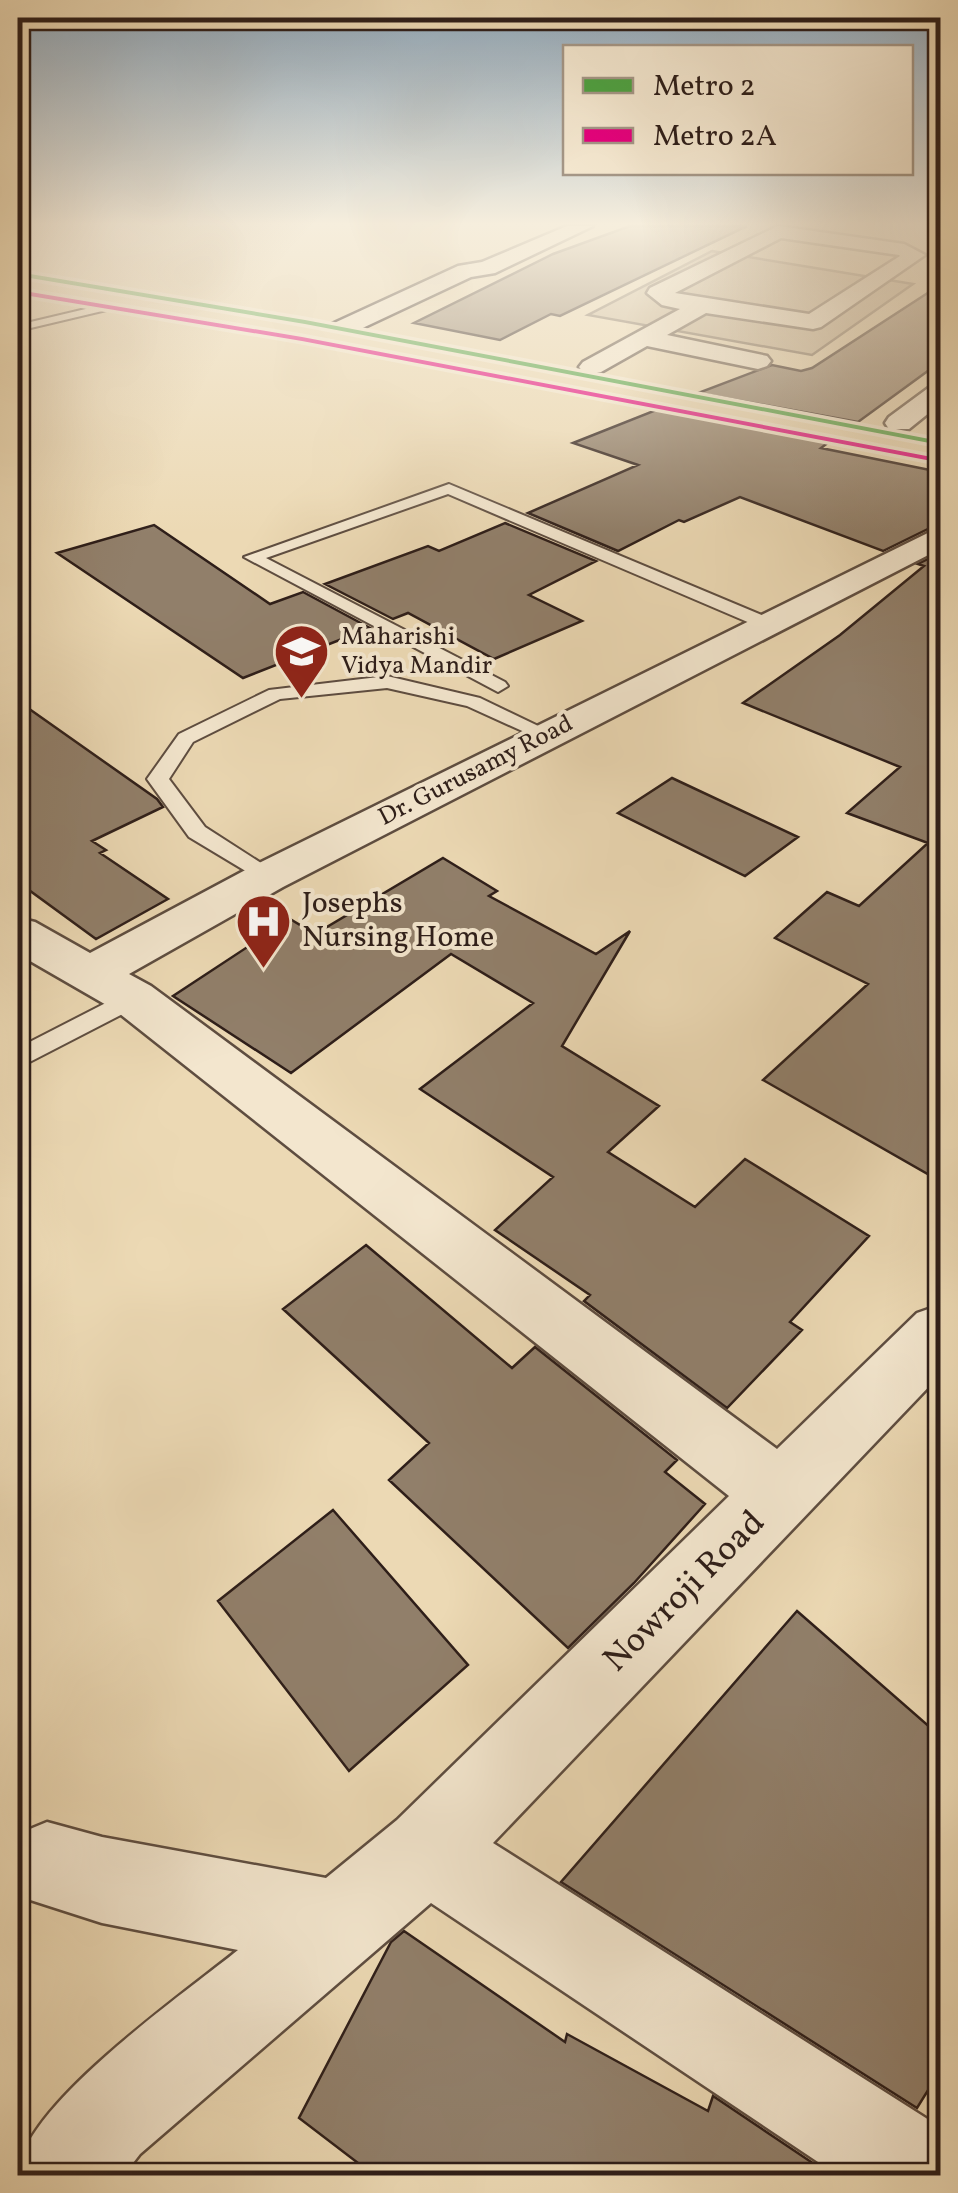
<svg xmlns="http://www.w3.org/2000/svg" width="958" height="2193" font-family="Vollkorn,serif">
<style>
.green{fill:#ccb99a;stroke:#7d6c5a;stroke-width:2.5}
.building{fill:#917f6a;stroke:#2e1e19;stroke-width:2.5}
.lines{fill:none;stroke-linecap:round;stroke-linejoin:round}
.lane-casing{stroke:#5e4d40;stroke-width:4}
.street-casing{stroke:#5e4d40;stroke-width:5}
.secondary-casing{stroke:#2e1e19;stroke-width:5}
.primary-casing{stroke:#2e1e19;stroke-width:5}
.lane{fill:#f3e6ce;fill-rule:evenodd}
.street{fill:#f3e6ce;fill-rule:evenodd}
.secondary{fill:#f3e6ce;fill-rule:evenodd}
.primary{fill:#ecd9b4;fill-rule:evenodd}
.metro-1-casing{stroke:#f3e6ce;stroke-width:7}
.metro-2-casing{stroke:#f3e6ce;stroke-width:7}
.metro-1{fill:#4da141;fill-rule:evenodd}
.metro-2{fill:#e5007d;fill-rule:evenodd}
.labels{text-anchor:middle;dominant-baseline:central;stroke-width:8;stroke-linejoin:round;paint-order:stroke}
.far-poi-label{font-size:25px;fill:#2e1e19;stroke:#f3e6ce;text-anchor:start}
.far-street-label{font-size:25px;fill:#2e1e19;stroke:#f3e6ce}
.poi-label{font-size:30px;fill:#2e1e19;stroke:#f3e6ce;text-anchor:start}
.near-street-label{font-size:35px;fill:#2e1e19;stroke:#f3e6ce}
</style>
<rect width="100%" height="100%" fill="#ecd9b4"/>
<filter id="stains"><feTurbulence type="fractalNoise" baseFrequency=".002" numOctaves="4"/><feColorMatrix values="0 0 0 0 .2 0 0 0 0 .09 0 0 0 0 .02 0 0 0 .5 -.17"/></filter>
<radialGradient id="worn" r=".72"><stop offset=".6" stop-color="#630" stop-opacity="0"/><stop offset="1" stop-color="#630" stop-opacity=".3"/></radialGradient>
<path class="green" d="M712,251L913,284L812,355L588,315Z"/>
<path class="building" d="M630,226H747L560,316L551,314L500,340L414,323L553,254Z
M940,285V362L858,422L698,393L772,365L801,371L812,368Z
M656,410L829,442L821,448L940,472V523L883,551L740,497L684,522L679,520L618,551L528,513L638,465L573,443Z
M505,523L596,561L529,595L582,621L494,659L408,613L393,619L325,584L428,546L439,551Z
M154,525L270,604L303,592L370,628L243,678L57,553Z
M940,553V1181L763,1080L868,984L775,938L827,892L859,906L928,843L847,813L900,767L743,703L840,635L924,566L918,564Z
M18,701L157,799L163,807L92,841L106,850L100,853L168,899L96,939L18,882Z
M672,778L798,837L745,876L618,813Z
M443,858L497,891L489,896L596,954L630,931L562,1046L659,1106L608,1152L695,1207L745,1159L869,1236L790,1322L802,1330L727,1408L584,1301L590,1295L495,1230L553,1177L420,1089L533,1003L451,954L291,1073L173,996L290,919L315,934Z
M366,1245L512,1368L535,1347L677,1460L665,1472L705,1504L634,1583L568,1648L389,1480L429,1443L283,1309Z
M333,1510L468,1665L349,1771L218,1601Z
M797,1611L940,1736V2071L917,2108L561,1882Z
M404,1931L565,2042L567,2034L708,2111L713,2096L832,2176H375L299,2118L391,1942Z"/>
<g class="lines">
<defs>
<path id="lane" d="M132,298L136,303L18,331V325Z
M449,484L776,621L779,625L776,629H764L448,494L266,558L505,682L508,686L498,692L244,557Z
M387,676L480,698L557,735L547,741L540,739L467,706L387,688L280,699L193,742L169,779L205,827L275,872L279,877L275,882L267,884L189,837L147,779L179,734L269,690Z
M133,989L146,998L142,1004L18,1068V1048Z"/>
<path id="street" d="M778,226L904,244L925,255L821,327L813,329L706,313L667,335L767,356L771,361L767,366L758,369L647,346L601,372H583L579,367L583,362L680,309L662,305L647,293L650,288ZM781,238L899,255L900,256L809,314L675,293Z
M940,384V404L909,429H889L885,423L889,417L931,386Z
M940,527V549L283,887L129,974L151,986L777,1449L917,1313L940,1305V1375L493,1843L940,2127V2176H839L431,1903L140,2154L123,2176H18C18,2109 185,1993 238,1950L102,1923L18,1896V1834L47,1822L102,1837L326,1878L397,1820L729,1496L115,1010L18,954V918L35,922L90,953L251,867Z"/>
<path id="secondary" d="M567,226H593L495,273L471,277L337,340H319L316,335L319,330L458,266L482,262Z"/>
<path id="primary" d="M18,274L940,441V459L18,288Z"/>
</defs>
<use href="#lane" class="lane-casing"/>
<use href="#street" class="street-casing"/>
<use href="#secondary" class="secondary-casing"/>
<use href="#primary" class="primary-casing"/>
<use href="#lane" class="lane"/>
<use href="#street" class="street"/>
<use href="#secondary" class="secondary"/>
<use href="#primary" class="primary"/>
<defs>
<path id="metro-1" d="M18,272L305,320L940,441V445L305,324L18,276Z"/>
<path id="metro-2" d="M18,290L302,337L937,458L940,461L937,462L302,341L18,294Z"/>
</defs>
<use href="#metro-1" class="metro-1-casing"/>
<use href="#metro-2" class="metro-2-casing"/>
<use href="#metro-1" class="metro-1"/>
<use href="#metro-2" class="metro-2"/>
</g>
<linearGradient id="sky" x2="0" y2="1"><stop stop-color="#8fa9be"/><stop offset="0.42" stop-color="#f6eedd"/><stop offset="1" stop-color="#f6eedd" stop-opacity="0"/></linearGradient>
<rect width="958" height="533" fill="url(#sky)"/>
<defs>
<symbol id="school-pin" viewBox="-11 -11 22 30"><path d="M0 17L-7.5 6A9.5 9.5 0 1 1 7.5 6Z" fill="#8f2418" stroke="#f3e6ce"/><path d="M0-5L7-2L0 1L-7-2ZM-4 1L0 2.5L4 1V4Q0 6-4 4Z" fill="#fff"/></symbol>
<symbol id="hospital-pin" viewBox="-11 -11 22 30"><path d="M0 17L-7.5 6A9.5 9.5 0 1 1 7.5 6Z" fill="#8f2418" stroke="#f3e6ce"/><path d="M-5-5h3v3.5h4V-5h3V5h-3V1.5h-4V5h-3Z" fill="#fff"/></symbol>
</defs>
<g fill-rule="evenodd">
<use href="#school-pin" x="270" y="620" width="63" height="86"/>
<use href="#hospital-pin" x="232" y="890" width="63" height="86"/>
</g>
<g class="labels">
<g class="far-poi-label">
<text x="341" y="637">Maharishi<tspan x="341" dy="29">Vidya Mandir</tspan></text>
</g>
<g class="far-street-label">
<text transform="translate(476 771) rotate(-27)">Dr. Gurusamy Road</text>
</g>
<g class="poi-label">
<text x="302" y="904">Josephs<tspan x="302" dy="34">Nursing Home</tspan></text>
</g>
<g class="near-street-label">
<text transform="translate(685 1592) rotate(-45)">Nowroji Road</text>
</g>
</g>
<rect width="958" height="2193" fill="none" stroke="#ecd9b4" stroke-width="60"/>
<rect x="20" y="20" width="918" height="2153" fill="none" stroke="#2e1e19" stroke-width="5"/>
<rect x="30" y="30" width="898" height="2133" fill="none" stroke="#2e1e19" stroke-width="2.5"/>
<rect x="563" y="45" width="350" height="130" fill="#f3e6ce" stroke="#a49686" stroke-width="2.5"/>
<rect x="583" y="78" width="50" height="15" fill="#4da141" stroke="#a49686" stroke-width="2.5"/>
<text x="653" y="95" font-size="30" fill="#2e1e19">Metro 2</text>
<rect x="583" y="128" width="50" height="15" fill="#e5007d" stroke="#a49686" stroke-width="2.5"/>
<text x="653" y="145" font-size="30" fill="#2e1e19">Metro 2A</text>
<rect width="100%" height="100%" filter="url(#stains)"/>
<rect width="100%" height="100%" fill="url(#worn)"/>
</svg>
